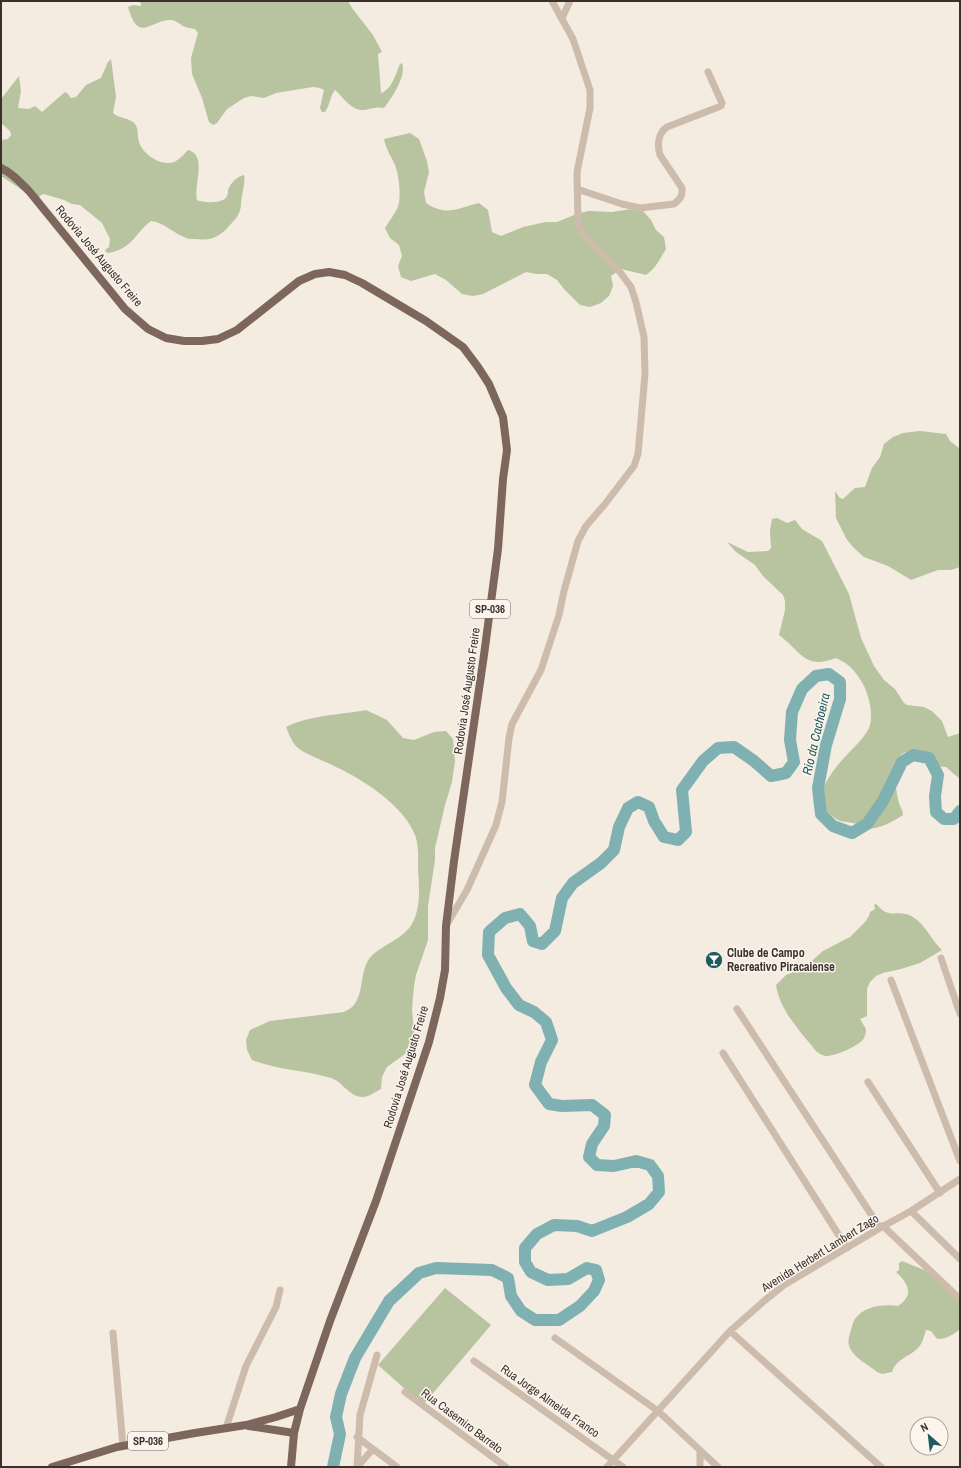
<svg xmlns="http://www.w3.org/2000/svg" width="961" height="1468" font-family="'Archivo Narrow',sans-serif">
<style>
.green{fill:#b8c4a0}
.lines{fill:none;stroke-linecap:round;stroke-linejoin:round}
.river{stroke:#7fb0b2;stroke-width:12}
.minor{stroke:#cdbbac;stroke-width:7}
.major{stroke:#7d675c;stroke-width:8}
.labels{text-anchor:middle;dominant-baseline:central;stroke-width:3;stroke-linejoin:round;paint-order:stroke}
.shield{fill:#fbf5ee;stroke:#756b66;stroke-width:1}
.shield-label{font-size:11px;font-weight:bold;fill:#3b302b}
.street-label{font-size:12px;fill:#3b302b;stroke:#fbf5ee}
.poi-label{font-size:12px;font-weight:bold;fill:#3b302b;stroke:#fbf5ee;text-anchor:start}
.water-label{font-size:13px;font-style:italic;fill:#1f5a5e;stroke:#fbf5ee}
</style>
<rect width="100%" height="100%" fill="#f4ebe1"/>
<path class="green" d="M139,1H348L352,8L373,35L382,52L378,54L381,93C392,90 396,73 400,64L402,63C407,75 392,98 384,108C375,106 370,110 361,110C350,109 343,97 335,90C330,96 330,105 325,112H322L320,108L324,90L320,88L313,87L276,93L264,98L251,96L244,98L227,109L217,123L213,125L209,122L202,98L192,74L191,58L198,33L195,29C191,28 187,28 183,26C180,24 176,21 172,20C150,19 139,45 128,7L133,5L141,6V4Z
M111,59L116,97L113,113C119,119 129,117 135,124C139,129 137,136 139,142C143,155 163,168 176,161C181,158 184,154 188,150C208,155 193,186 197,200C203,203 224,204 227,196C228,194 228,192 228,190C230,183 238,176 244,175C246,180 241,197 241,205C240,215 235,220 229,226C220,237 210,241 196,239C192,239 187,239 184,237C172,232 163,222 151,221C134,234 132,250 107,253L105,250L109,247L110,239L102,223L80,205L72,204L64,200L44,194L41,195L37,199L34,198L1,176V140L8,139L11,135L10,131L1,123V99L19,76L21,91L18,108L29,109L35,106L42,112L65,92L67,93L71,98L76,97L86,85L101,78L108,62Z
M410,133L419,139L427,161L429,172L424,192L426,203C447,217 457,208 479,203L488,210L492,232L501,236L523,227L546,222H557L579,213L589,211L612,212L632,209L643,211L651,220L656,230L664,237L666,249C659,260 657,267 646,275L621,269L611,276L613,286L609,296L601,303L590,307L580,305L564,289L557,280L547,274H536L526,272L483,294L473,296L462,294L446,280L435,274L411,281L401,277L398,266L402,256L399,245L390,238L385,228C389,221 394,215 397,209C402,199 399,175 395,165C391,156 386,149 384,139Z
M920,431L946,434L950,441L960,449V567L951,570H938L911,580L888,566L864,557L854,548L847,540L836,518L835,491L840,498L843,499L855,488L865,487L872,468L880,457L884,444L893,437L903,433Z
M777,518L787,523L795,520L802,529L822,541L849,594L861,638L874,666L884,680L895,689L904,703L907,705L924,707L932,711L942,721L948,737L960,733V779L946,767L935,766C930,760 918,749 909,751C888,755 896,789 899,803C900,807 903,810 903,815C891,823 879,829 865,829C854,820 849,824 838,820C830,816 825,808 818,803C822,786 832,771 844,758C852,749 867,736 870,725C873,713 869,696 864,686C857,673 850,664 836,658C804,670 802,652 779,635L785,610V601L783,595L763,576L755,565L736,552L727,542L748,552L768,551L771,548L770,530L772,519Z
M366,710L387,720L403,738L414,740L434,732L446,731L453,739L455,761L452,782L445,805L435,848V860L428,906V940L416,975L414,986L412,1009L414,1032L405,1054L387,1067L382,1077L381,1089C375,1092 369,1097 362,1097C348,1096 342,1081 331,1078C305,1070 277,1070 252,1060L247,1050L246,1040L250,1030L270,1021L344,1012C347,1010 352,1008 354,1005C364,992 360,972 369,959C381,944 404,940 413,922C421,906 419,886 418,869C418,858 419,845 415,835C404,806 364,780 336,767C325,761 309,756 298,748C292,743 289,734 286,727C310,715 339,715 366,710Z
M876,904C879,906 882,911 886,912C894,916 902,910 913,917C926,925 931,940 942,950L920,963L901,969L883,973L876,976L870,982L867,989V1016L860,1019L866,1029C866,1032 865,1036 864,1038C860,1046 833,1057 825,1056C821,1055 819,1053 816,1051C800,1031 780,1011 776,985L786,975L805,967L823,951L850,937L865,922L869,916L870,912L875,909L874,905Z
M902,1261L929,1272L960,1299V1329C955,1334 944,1340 937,1339L931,1331L926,1330C924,1336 923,1343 918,1348C909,1357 896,1359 892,1372L882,1374L877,1372C869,1365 854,1358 850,1348C847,1342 849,1336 851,1330C852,1326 853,1322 855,1319C864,1306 884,1304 898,1306C915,1295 908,1283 896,1272L899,1270V1263Z
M445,1288L491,1325L423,1405L378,1365Z"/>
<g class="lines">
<path class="river" d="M333,1467L340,1434L336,1417L341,1394L355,1358L389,1301L419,1273L436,1268L492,1270L508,1278L511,1296L521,1311L535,1320H559L580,1306L594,1291L599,1280L596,1270L587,1268L568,1279L548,1280L531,1272L525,1262V1248L537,1234L554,1225L577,1226L592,1231L627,1217L649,1204L659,1192L658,1176L650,1165L636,1161L614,1166L597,1165L589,1157L592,1144L604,1126L605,1115L592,1105L562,1106L549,1104L535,1085L541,1062L552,1040L546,1022L534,1012L519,1005L506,988L488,955L489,932L505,918L520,914L530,926L533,941L542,944L555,931L562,898L573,883L601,863L614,850L619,827L628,808L638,802L649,807L654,821L664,837L678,840L686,832L682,790L703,761L718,748L734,747L754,761L771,776L786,773L794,762L790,740L792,712L802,689L816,676L829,674L840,682V699L826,745L818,788L821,814L833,826L852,833L867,824L883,801L902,762L913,755L929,758L938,775L935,796L936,812L944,819H954L960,811"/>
<path class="minor" d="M562,18L570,1
M577,189L622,204L640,208L674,204C680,199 683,196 682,188L660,155C657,145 658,133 667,127L721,106L722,103L708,72
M447,924L467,890L496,825L502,802L509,738L512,724L541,670L559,615L564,591L578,541L586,526L605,504L634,466L638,454L645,374L644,337L636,302L631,287L620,272L592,244L583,233L578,224L577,172L590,108V90L573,39L552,1
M941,958L960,1014
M891,980L960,1161
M737,1009L880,1228
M723,1053L847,1248
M868,1082L940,1193
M911,1211L960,1259
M883,1226L960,1299
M730,1331L881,1467
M113,1333L123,1446
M555,1338L658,1411L718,1467
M474,1361L623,1467
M405,1392L506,1467
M226,1428L246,1366L276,1307L280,1290
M357,1437L397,1467
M357,1467L360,1415L377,1355
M357,1467L373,1449
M607,1467L730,1331L764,1301L784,1285L880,1228L911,1211L960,1179
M700,1467V1451"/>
<path class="major" d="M1,168C12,173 20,182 29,191L125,309L148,329L166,338L184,341H202L218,339L237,330L299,281L315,274L329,272L345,275L362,283L426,321L463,347L478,367L489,384L503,417L507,450L503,479L498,549L484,655L454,861L446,926L445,970L440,998L429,1042L376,1201L330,1321L300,1409L294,1433L291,1467
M249,1426L294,1433
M52,1467L117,1447L195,1433L246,1425L276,1417L300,1409"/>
</g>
<defs>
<symbol id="bar-disc" viewBox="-11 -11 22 22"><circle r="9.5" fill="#1f5a5e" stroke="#fbf5ee"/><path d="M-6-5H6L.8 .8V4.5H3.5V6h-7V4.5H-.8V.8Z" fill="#fff"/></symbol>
</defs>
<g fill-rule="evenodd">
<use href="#bar-disc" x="704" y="950" width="20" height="20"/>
</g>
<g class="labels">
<g class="shield">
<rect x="470" y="600" width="40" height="18" rx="3"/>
<rect x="128" y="1432" width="40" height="18" rx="3"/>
</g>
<g class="shield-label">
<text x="490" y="609">SP-036</text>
<text x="148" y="1441">SP-036</text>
</g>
<g class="street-label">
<text transform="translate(99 256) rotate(50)">Rodovia José Augusto Freire</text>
<text transform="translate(467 691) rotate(-82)">Rodovia José Augusto Freire</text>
<text transform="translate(406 1067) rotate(-73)">Rodovia José Augusto Freire</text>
<text transform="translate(820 1253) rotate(-32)">Avenida Herbert Lambert Zago</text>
<text transform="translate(550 1401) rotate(35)">Rua Jorge Almeida Franco</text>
<text transform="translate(462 1421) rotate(37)">Rua Casemiro Barreto</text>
</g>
<g class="poi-label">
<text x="727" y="953">Clube de Campo<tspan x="727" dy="14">Recreativo Piracaiense</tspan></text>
</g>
<g class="water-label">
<text transform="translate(816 734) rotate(-77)">Rio da Cachoeira</text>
</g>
</g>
<rect width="961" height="1468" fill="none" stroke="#3b302b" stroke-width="4"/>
<g transform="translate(929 1436) rotate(332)"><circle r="19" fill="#fbf5ee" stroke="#aea6a0"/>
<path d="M0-3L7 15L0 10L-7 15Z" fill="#1f5a5e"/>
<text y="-6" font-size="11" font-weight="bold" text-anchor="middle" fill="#3b302b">N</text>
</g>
</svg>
